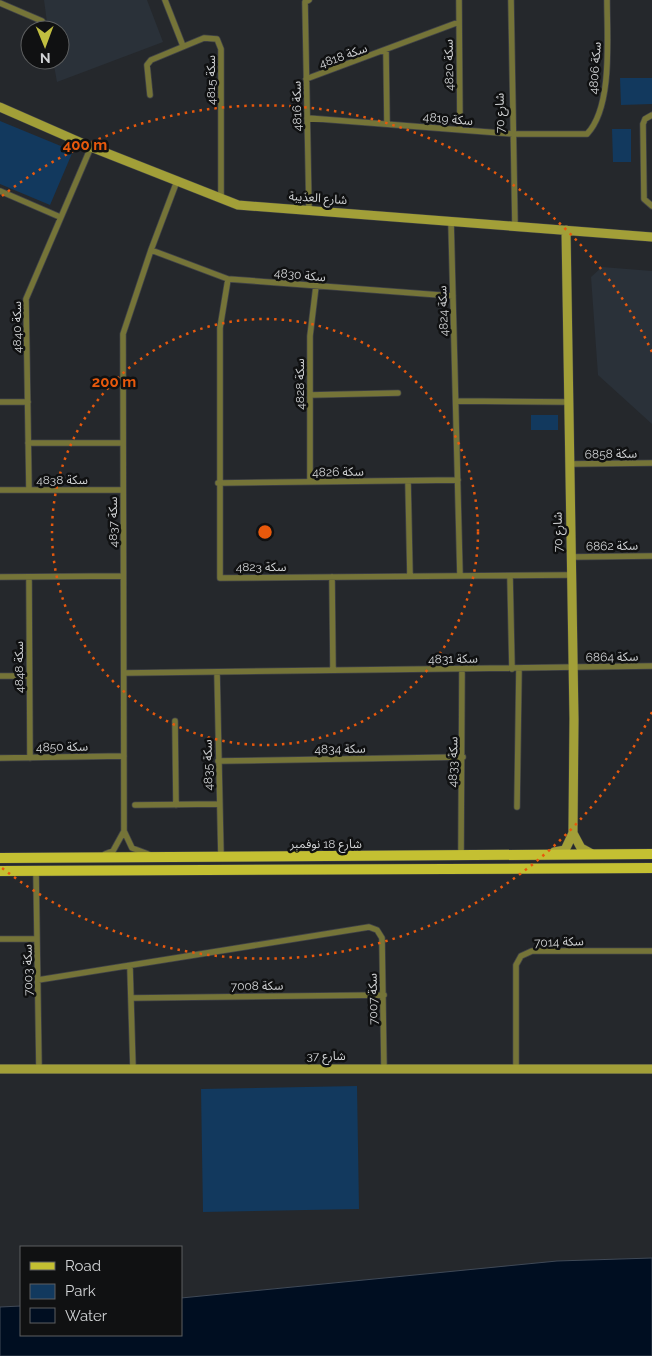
<svg xmlns="http://www.w3.org/2000/svg" width="652" height="1356" font-family="Raleway,'Noto Sans Arabic',sans-serif">
<style>
.built{fill:#2a3139}
.green{fill:#12395e}
.water{fill:#000e21;stroke:#3f4957}
.lines{fill:none;stroke-linecap:round;stroke-linejoin:round}
.street-casing{stroke:#414347;stroke-width:7}
.secondary-casing{stroke:#414347;stroke-width:10}
.primary-casing{stroke:#414347;stroke-width:11}
.street{stroke:#757438;stroke-width:5.5}
.secondary{stroke:#a29f38;stroke-width:9}
.primary{stroke:#c4c032;stroke-width:10}
.ring{fill:none;stroke:#e8590c;stroke-width:2.5;stroke-dasharray:2.5 5}
.labels{text-anchor:middle;dominant-baseline:central;stroke-width:5;stroke-linejoin:round;paint-order:stroke}
.street-label{font-size:12px;fill:#d1d3d5;stroke:#101112}
.centre{fill:#e8590c;stroke:#101112;stroke-width:2.5}
.ring-label{font-size:15px;text-anchor:middle;font-weight:bold;fill:#e8590c;stroke:#101112;stroke-width:5;stroke-linejoin:round;paint-order:stroke}
</style>
<rect width="100%" height="100%" fill="#25282c"/>
<path class="built" d="M44,0H147L163,42L57,82L53,60H60V30H48Z
M602,267L652,271V424L598,375L591,277Z"/>
<path class="green" d="M620,78H652V104L621,105Z
M0,121L73,151L50,205L0,184Z
M612,129H631V162H613Z
M531,415H558V430H531Z
M357,1086L359,1209L203,1212L201,1089Z"/>
<path class="water" d="M652,1258V1356H0V1307L21,1306V1335H181V1298L557,1261Z"/>
<g class="lines">
<defs>
<path id="street" d="M165,0L183,46
M309,0L305,2L309,210
M459,0L460,130
M511,0L515,226
M0,3L42,21
M386,50L387,124
M306,79L459,22
M150,95L147,65L151,60L204,38L217,39L221,49V199
M652,115L645,119L643,124L644,199L652,206
M307,118L513,134H587C613,107 607,37 607,0
M0,191L60,217
M451,221L460,576
M151,250L228,279L453,296
M228,279L220,328V578L571,575
M310,395L398,393
M456,401L569,402
M0,402H28
M28,443H123
M570,464L652,463
M408,481L410,576
M310,482V336L316,286
M218,483L458,480
M0,490H123
M29,490L26,299L91,147
M571,557L652,556
M510,576L512,669
M0,577L123,576
M29,577L30,758
M332,577L333,670
M217,672L221,857
M124,673L652,666
M0,676H29
M175,721L176,805
M0,758L124,756
M218,761L463,757
M135,805L219,804
M517,807L519,668
M124,831L132,848L148,854
M105,854L113,851L124,831L123,334L151,250L177,181
M461,856L462,669
M36,871L39,1069
M0,939H37
M130,967L133,1069
M38,980L369,927L377,930L382,938L384,1069
M131,998L384,995
M516,1069V965L521,956L532,951H652"/>
<path id="secondary" d="M0,107L91,147L238,205L652,237
M573,833L581,848L592,854
M554,852L565,850L573,833V828L574,719L566,230
M0,1069H652"/>
<path id="primary" d="M0,858L652,854
M0,871L652,868"/>
</defs>
<use href="#street" class="street-casing"/>
<use href="#secondary" class="secondary-casing"/>
<use href="#primary" class="primary-casing"/>
<use href="#street" class="street"/>
<use href="#secondary" class="secondary"/>
<use href="#primary" class="primary"/>
</g>
<g class="ring">
<circle cx="265" cy="532" r="213"/>
<path d="M652 712A427 427 0 0 1 2 868M2 196A427 427 0 0 1 652 352"/>
</g>
<g class="labels">
<g class="street-label">
<text transform="translate(343 56) rotate(-20)">سكة 4818</text>
<text transform="translate(449 65) rotate(-91)">سكة 4820</text>
<text transform="translate(595 68) rotate(-86)">سكة 4806</text>
<text transform="translate(211 80) rotate(-90)">سكة 4815</text>
<text transform="translate(297 106) rotate(-91)">سكة 4816</text>
<text transform="translate(500 113) rotate(-91)">شارع 70</text>
<text transform="translate(448 119) rotate(5)">سكة 4819</text>
<text transform="translate(318 198) rotate(4)">شارع العذيبة</text>
<text transform="translate(300 275) rotate(5)">سكة 4830</text>
<text transform="translate(443 311) rotate(-92)">سكة 4824</text>
<text transform="translate(17 327) rotate(-90)">سكة 4840</text>
<text transform="translate(300 384) rotate(-90)">سكة 4828</text>
<text transform="translate(611 454) rotate(-1)">سكة 6858</text>
<text transform="translate(338 472) rotate(-1)">سكة 4826</text>
<text x="62" y="480">سكة 4838</text>
<text transform="translate(113 522) rotate(-90)">سكة 4837</text>
<text transform="translate(558 532) rotate(-91)">شارع 70</text>
<text transform="translate(612 546) rotate(-1)">سكة 6862</text>
<text x="261" y="567">سكة 4823</text>
<text transform="translate(612 657) rotate(-1)">سكة 6864</text>
<text transform="translate(453 659) rotate(-1)">سكة 4831</text>
<text transform="translate(19 667) rotate(-90)">سكة 4848</text>
<text transform="translate(62 747) rotate(-1)">سكة 4850</text>
<text transform="translate(340 749) rotate(-1)">سكة 4834</text>
<text transform="translate(453 762) rotate(-89)">سكة 4833</text>
<text transform="translate(208 765) rotate(-91)">سكة 4835</text>
<text x="326" y="844">شارع 18 نوفمبر</text>
<text transform="translate(559 942) rotate(-2)">سكة 7014</text>
<text transform="translate(28 970) rotate(-91)">سكة 7003</text>
<text transform="translate(257 986) rotate(-1)">سكة 7008</text>
<text transform="translate(373 999) rotate(-91)">سكة 7007</text>
<text x="326" y="1056">شارع 37</text>
</g>
</g>
<circle cx="265" cy="532" r="8" class="centre"/>
<g class="ring-label">
<text x="85" y="150">400 m</text>
<text x="114" y="387">200 m</text>
</g>
<rect x="20" y="1246" width="162" height="90" fill="#101112" stroke="#5d5f60"/>
<rect x="30" y="1262" width="25" height="8" fill="#c4c032" stroke="#5d5f60"/>
<text x="65" y="1271" font-size="15" fill="#d1d3d5">Road</text>
<rect x="30" y="1284" width="25" height="15" fill="#12395e" stroke="#5d5f60"/>
<text x="65" y="1296" font-size="15" fill="#d1d3d5">Park</text>
<rect x="30" y="1308" width="25" height="15" fill="#000e21" stroke="#5d5f60"/>
<text x="65" y="1321" font-size="15" fill="#d1d3d5">Water</text>
<g transform="translate(45 45) rotate(179)"><circle r="24" fill="#101112" stroke="#5d5f60"/>
<path d="M0-4L9 19L0 12L-9 19Z" fill="#c1be40"/>
<text y="-8" font-size="14" font-weight="bold" text-anchor="middle" fill="#d1d3d5">N</text>
</g>
</svg>
